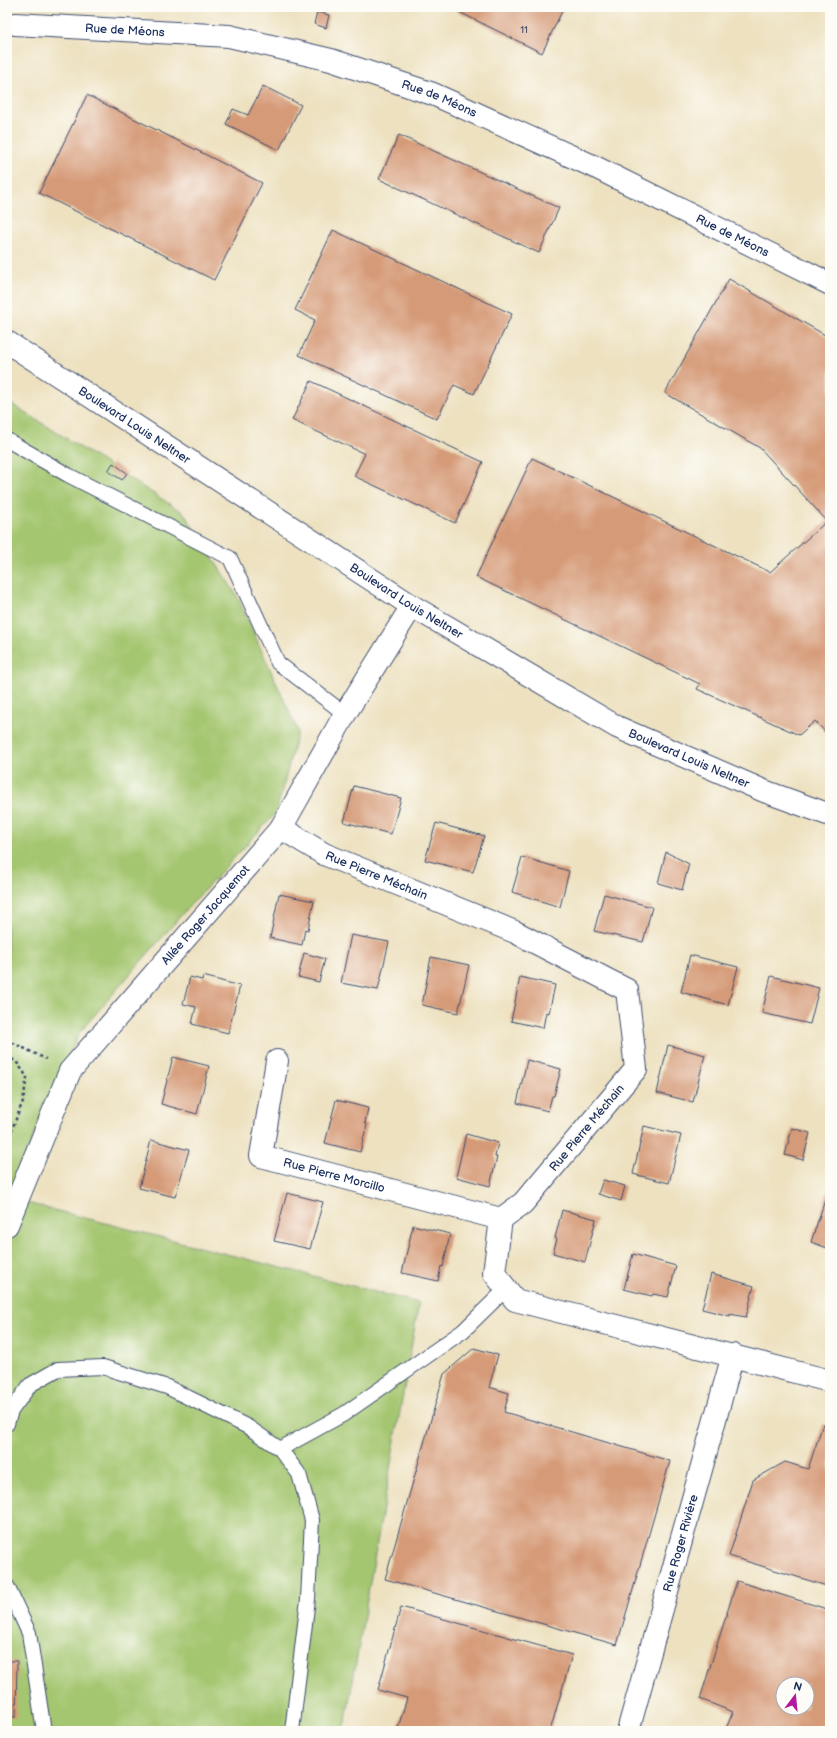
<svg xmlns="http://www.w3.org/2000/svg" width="837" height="1738" font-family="'Balsamiq Sans',sans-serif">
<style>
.green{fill:#a4c66f;stroke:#607a66}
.building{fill:#d59a77;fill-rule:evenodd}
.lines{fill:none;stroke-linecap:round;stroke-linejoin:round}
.lane-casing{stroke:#3a4a6d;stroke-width:16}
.street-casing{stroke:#3a4a6d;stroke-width:24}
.secondary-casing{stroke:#3a4a6d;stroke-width:24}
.path{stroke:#3a4a6d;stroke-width:2.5;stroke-dasharray:3 3;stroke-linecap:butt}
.lane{stroke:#fff;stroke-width:14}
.street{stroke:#fff;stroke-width:22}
.secondary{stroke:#fff;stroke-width:22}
.labels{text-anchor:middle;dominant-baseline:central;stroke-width:4;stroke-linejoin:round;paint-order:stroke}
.number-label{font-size:10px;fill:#4a4a64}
.street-label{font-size:12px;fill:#1b2f5e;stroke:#fdfcf7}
</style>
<rect width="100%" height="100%" fill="#fdfcf7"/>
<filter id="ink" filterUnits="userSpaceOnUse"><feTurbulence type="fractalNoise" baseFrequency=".025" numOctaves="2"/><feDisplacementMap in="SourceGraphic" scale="8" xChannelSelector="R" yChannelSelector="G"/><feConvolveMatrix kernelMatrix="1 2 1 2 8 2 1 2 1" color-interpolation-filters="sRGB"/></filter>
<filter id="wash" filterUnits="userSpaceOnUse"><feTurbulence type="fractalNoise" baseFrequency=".012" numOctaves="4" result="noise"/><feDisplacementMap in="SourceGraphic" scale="16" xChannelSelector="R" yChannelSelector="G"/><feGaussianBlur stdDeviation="0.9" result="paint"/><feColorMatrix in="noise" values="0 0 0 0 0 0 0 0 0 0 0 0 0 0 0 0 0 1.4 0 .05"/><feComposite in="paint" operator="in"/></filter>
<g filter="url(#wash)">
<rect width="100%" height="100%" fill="#ede1c0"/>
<path class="green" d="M7,401L184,513L237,596L298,731L276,813L184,912L79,1033L7,1197Z
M7,1198L419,1303L344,1731H7Z"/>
<g id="blocks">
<path class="building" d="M449,7H564L542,53Z
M317,12L329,15L326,28L314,24Z
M263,86L301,105L279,150L226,124L233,109L248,115Z
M87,95L262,183L214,280L39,193Z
M399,135L559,208L539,253L379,179Z
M333,230L512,314L474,394L454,385L437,419L299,355L315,320L295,310Z
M729,279L830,338V737L815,721L799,735L697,689L700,684L476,577L532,458L770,572L827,521L760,448L665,393Z
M311,381L483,462L455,523L354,476L365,454L292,420Z
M113,463L127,473L122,480L108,471Z
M354,786L401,798L391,834L344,822Z
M436,823L484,836L473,872L425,860Z
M666,852L689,864L682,890L658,883Z
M522,857L569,871L560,907L512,892Z
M279,894L314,901L308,930L305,929L302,945L270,938Z
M604,894L652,907L643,942L594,931Z
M351,935L389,942L378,990L341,983Z
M304,953L325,959L319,982L298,977Z
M690,955L738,967L728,1005L681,992Z
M431,957L469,965L458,1013L422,1005Z
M203,976L240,986L228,1033L192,1024L196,1007L183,1004L190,977L202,980Z
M771,976L819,988L810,1024L762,1013Z
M520,977L555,985L549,1013L546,1012L543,1028L511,1021Z
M668,1045L705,1055L693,1102L657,1093Z
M173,1057L209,1066L197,1114L161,1104Z
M527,1060L561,1069L554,1096H552L548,1111L517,1103Z
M336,1100L368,1108L365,1123L367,1124L360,1152L325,1143Z
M644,1126L681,1135L669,1183L633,1174Z
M792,1128L810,1133L803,1160L785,1155Z
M466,1134L498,1143L495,1157H497L490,1186L456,1177Z
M151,1140L189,1150L175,1197L139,1188Z
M603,1180L625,1186L621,1201L598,1194Z
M830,1185V1249L811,1242Z
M287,1193L323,1202L310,1249L274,1241Z
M562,1210L596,1219L585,1262L553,1253L557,1239L555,1238Z
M413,1225L450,1234L443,1267L441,1266L438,1281L402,1273Z
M633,1254L676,1266L668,1297L653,1294L652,1296L624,1289Z
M711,1274L754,1286L746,1317L730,1314V1316L702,1309Z
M474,1348L498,1355L489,1387L509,1393L504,1412L670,1461L617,1645L385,1579L444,1374Z
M823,1424L830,1426V1587L729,1556L753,1480L785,1462L808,1469Z
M737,1581L830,1610V1731H725L733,1712L700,1699ZM783,1684H807V1708H783Z
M401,1607L572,1655L550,1731H397L407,1698L378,1690Z
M7,1661H17L16,1717H7Z"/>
</g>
</g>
<g filter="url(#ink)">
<use href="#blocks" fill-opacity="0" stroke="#3a4a6d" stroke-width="1"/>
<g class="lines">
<defs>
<path id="lane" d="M7,440L68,475L230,558L278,663L345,714
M7,1424L11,1411L30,1385L58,1369L103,1367L167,1387L248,1427L280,1449L299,1474L312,1520L308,1599L292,1731
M280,1449L344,1414L463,1331L506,1289
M7,1586L29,1633L44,1731"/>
<g id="street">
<path id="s1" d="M15,24L229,36L331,60L433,94L595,167L830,284"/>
<path id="s2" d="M281,828L324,854L515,932L627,990L636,1069L523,1203L501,1219L494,1273L515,1300L830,1381"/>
<path id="s3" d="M277,1061L261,1156L501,1219"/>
<path id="s4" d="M7,1225L70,1071L281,828L345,714L412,606"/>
<path id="s5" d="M628,1731L733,1355"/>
</g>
<g id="secondary">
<path id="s6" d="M7,342L412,606L617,727L764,791L830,815"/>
</g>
</defs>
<use href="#lane" class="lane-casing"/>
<use href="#street" class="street-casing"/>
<use href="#secondary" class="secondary-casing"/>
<path class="path" d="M7,1040L46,1059
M7,1055L18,1064L27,1077L23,1101L7,1142"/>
<use href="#lane" class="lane"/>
<use href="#street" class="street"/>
<use href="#secondary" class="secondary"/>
</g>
</g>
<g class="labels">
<g class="number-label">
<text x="524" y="30">11</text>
</g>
<g class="street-label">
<text stroke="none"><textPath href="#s1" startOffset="110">Rue de Méons</textPath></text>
<text stroke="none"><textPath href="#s1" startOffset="434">Rue de Méons</textPath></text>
<text stroke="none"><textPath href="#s1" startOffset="758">Rue de Méons</textPath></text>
<text stroke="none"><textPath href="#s6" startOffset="152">Boulevard Louis Neltner</textPath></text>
<text stroke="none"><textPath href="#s6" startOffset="476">Boulevard Louis Neltner</textPath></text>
<text stroke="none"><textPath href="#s6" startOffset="800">Boulevard Louis Neltner</textPath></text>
<text stroke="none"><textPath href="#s2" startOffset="107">Rue Pierre Méchain</textPath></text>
<text stroke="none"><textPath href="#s4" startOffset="373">Allée Roger Jacquemot</textPath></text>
<text transform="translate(587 1128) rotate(-50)">Rue Pierre Méchain</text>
<text stroke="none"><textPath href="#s3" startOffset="172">Rue Pierre Morcillo</textPath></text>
<text stroke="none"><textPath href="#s5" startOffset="195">Rue Roger Rivière</textPath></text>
</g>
</g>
<rect width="837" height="1738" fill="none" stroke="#fdfcf7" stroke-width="24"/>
<g transform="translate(795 1696) rotate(16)"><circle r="19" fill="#fdfcf7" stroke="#a3aaba"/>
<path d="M0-3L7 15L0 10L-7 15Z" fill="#b5179e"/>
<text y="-6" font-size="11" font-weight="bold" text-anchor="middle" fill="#1b2f5e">N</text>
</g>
</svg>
